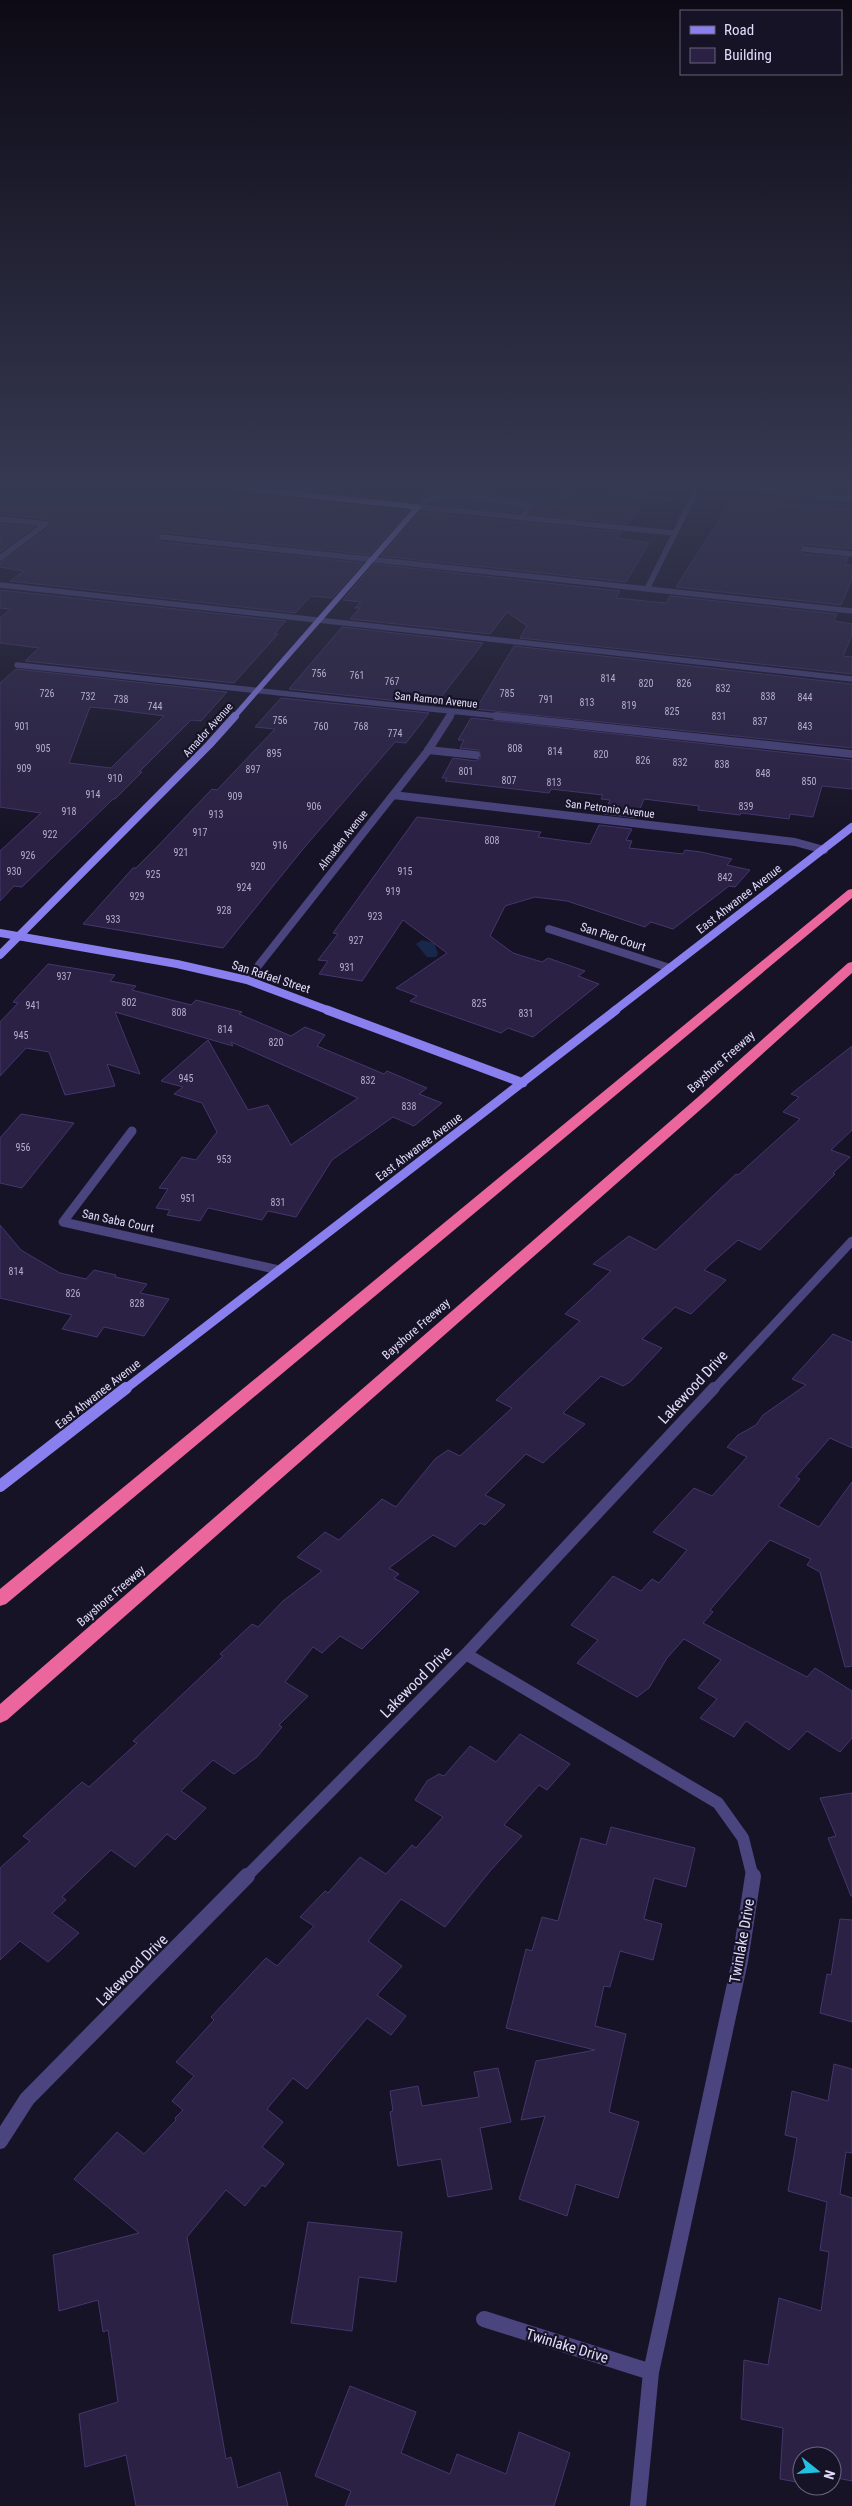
<svg xmlns="http://www.w3.org/2000/svg" width="852" height="2506" font-family="'Roboto Condensed',sans-serif">
<style>
.water{fill:#17284a}
.building{fill:#2b2144;stroke:#45366d;fill-rule:evenodd}
.lines{fill:none;stroke-linecap:round;stroke-linejoin:round}
.path{stroke:#40aaab;stroke-width:2;stroke-dasharray:1 2;stroke-linecap:butt}
.lane-far1{stroke:#4a447f;stroke-width:5.5}
.lane{stroke:#4a447f;stroke-width:8}
.street-far4{stroke:#4a447f;stroke-width:5.5}
.street-far3{stroke:#4a447f;stroke-width:8}
.street-far2{stroke:#4a447f;stroke-width:9}
.street-far1{stroke:#4a447f;stroke-width:12}
.street{stroke:#4a447f;stroke-width:16}
.secondary-far3{stroke:#8a7fef;stroke-width:5.5}
.secondary-far2{stroke:#8a7fef;stroke-width:8}
.secondary-far1{stroke:#8a7fef;stroke-width:9}
.secondary{stroke:#8a7fef;stroke-width:12}
.highway{fill:#eb669c;fill-rule:evenodd}
.labels{text-anchor:middle;dominant-baseline:central;stroke-width:4.5;stroke-linejoin:round;paint-order:stroke}
.number-label{font-size:10px;fill:#b4adcd}
.far-street-label{font-size:11px;fill:#e2dcfb;stroke:#171326}
.street-label{font-size:12px;fill:#e2dcfb;stroke:#171326}
.near-street-label{font-size:15px;fill:#e2dcfb;stroke:#171326}
</style>
<rect width="100%" height="100%" fill="#171326"/>
<path class="water" d="M422,940L434,943L438,954L436,957H427L416,944Z"/>
<path class="building" d="M0,489H151L277,501V497L409,511L370,555L162,532L158,535V539L162,542L363,563L332,598L311,596L295,613L10,581L24,571L0,567V563L49,528L51,524L47,519L0,514Z
M291,489H550L583,492L588,489H656L628,524L530,514L535,506L531,502L472,492H440L426,496L417,502Z
M732,500L852,510L851,549L804,544L799,548L804,554L848,558L845,565H852V579L841,605L676,587Z
M456,501L487,503L522,509L519,513L433,504Z
M420,512L621,532L617,538L649,543L626,582L381,556Z
M0,524L34,527L0,552Z
M374,564L620,591L616,598L666,603L670,596L837,614L834,621L852,624V635L843,656L852,657V674L520,638L527,626L507,612L490,634L350,619L360,608H355L361,602L343,600Z
M0,590L286,621L274,634H278L234,683L25,661L39,648L0,643V618L11,609L0,608Z
M342,627L483,643L435,705L289,689Z
M514,646L852,684V748L476,709Z
M16,669L227,692L201,721L191,720L139,772H142L115,799H113L22,887L14,886L0,901V851L41,813L0,807V683ZM90,707L111,709L164,716L111,768L69,763Z
M281,698L429,713L406,743L395,742L303,849L223,948L83,924L133,868H136L157,847L212,789L217,790L275,729L255,727Z
M471,718L852,760V789L822,786L813,817L790,814L789,819L741,813L740,815L698,810L699,806L644,799L636,818L604,814L610,800L601,799L603,795L551,789L549,793L445,781L447,778H442L453,758L475,761L481,758L479,750L460,748L464,740H458Z
M417,817L541,832L538,837L590,844L599,825L632,829L626,840L632,841L629,848L683,854L685,850L701,852L732,859L727,865L750,870L735,887L729,886L673,929L651,922L645,927L567,901L535,897L505,906L490,936L513,953L542,962L548,958L585,971L578,976L599,984L533,1037L508,1028L501,1033L410,1001L417,996L396,988L447,953L403,920L362,981L319,974L328,961L318,960L338,934L333,933Z
M48,964L115,975L110,981L136,986L132,990L191,1005L196,1000L242,1012L239,1014L291,1036L305,1027L325,1035L317,1046L384,1074L387,1071L427,1088L419,1094L442,1103L414,1126L393,1117L332,1160L296,1217L268,1211L262,1220L208,1208L200,1221L167,1215L170,1210L156,1208L168,1189L159,1188L182,1157L196,1160L217,1132L202,1103L174,1094L183,1087L161,1081L208,1040L248,1110L268,1105L291,1145L358,1098L231,1042L233,1046L115,1012L140,1074L107,1064L115,1086L65,1095L49,1052L26,1048L0,1076V1022L18,1003L13,1002Z
M852,1046V1130L831,1150L850,1157L833,1173L835,1174L760,1250L738,1240L704,1270L726,1280L691,1314L675,1307L642,1339L662,1348L630,1382L623,1386L601,1376L563,1413L585,1424L543,1463L526,1454L485,1495L505,1505L485,1525L480,1523L455,1547L433,1535L389,1568L399,1574L394,1578L419,1592L362,1649L340,1636L322,1653L313,1647L285,1682L308,1696L279,1725L282,1727L257,1757L234,1774L213,1760L181,1791L206,1808L175,1840L167,1834L135,1867L111,1850L62,1897L66,1900L52,1913L79,1933L48,1962L20,1941L0,1960V1868L30,1841L23,1836L82,1782L89,1787L137,1743L133,1741L223,1656L220,1654L252,1624L258,1627L283,1601L322,1571L297,1557L325,1532L339,1540L382,1499L396,1507L435,1459L448,1450L460,1456L512,1408L496,1400L580,1321L565,1314L611,1271L593,1264L629,1236L656,1250L736,1174L738,1175L800,1119L783,1112L799,1097L791,1094Z
M21,1114L74,1123L22,1188L0,1183V1138Z
M0,1225L21,1250L60,1273L86,1279L94,1270L116,1275L115,1277L147,1284L140,1293L169,1299L144,1336L104,1327L97,1337L62,1329L72,1315L0,1298Z
M833,1334L852,1342V1448L830,1438L796,1477L800,1479L778,1506L819,1527L852,1482V1666L845,1667L820,1572L807,1565L811,1559L770,1540L710,1610L713,1612L703,1623L807,1677L815,1668L852,1691V1738L840,1752L807,1731L789,1750L746,1721L734,1737L700,1718L717,1699L698,1688L721,1660L684,1639L667,1658L649,1688L637,1697L577,1663L598,1640L571,1625L613,1576L641,1591L652,1579L659,1583L687,1550L653,1532L694,1488L712,1496L747,1457L727,1447L738,1435L756,1425L763,1415L806,1385L792,1379Z
M520,1734L570,1764L547,1790L539,1785L504,1825L522,1836L490,1871L445,1927L401,1899L368,1941L402,1966L377,1995L406,2016L391,2035L367,2018L307,2089L293,2078L267,2109L283,2122L262,2147L284,2164L265,2187L262,2185L245,2206L226,2190L187,2237L226,2459L231,2457L238,2488L280,2472L288,2506H136L126,2455L85,2467L79,2414L118,2402L108,2330L103,2332L98,2300L59,2311L53,2255L139,2233L74,2179L117,2132L144,2154L176,2120L175,2118L183,2110L172,2101L194,2076L176,2062L214,2020L211,2017L266,1958L277,1966L314,1926L300,1917L325,1891L328,1893L360,1857L386,1874L412,1845L416,1848L443,1817L415,1800L427,1781L439,1774L444,1776L470,1746L496,1762Z
M852,1793V1896H851L828,1838L836,1836L820,1798Z
M611,1827L695,1848L686,1887L654,1878L644,1919L662,1924L653,1960L620,1951L610,1987L604,1986L595,2026L626,2034L609,2112L639,2122L618,2198L576,2184L567,2216L519,2199L545,2116L521,2120L536,2061L595,2050L506,2028L526,1949L532,1951L542,1917L558,1921L581,1838L606,1845Z
M840,1919L852,1920V2022L820,2013L827,1974L831,1975Z
M834,2064L852,2069V2153L846,2152L840,2194L852,2198V2481L832,2477V2456H802V2483L780,2479L783,2428L741,2419L744,2360L768,2365L779,2298L821,2311L829,2252L820,2250L827,2202L788,2191L797,2138L785,2135L792,2091L828,2101Z
M498,2068L511,2122L480,2128L492,2189L448,2197L441,2159L398,2166L390,2112L393,2111L390,2091L418,2086L422,2106L479,2097L474,2072Z
M308,2222L402,2232L396,2282L359,2277L352,2331L291,2323Z
M350,2386L416,2412L401,2453L450,2474L457,2454L506,2474L519,2432L570,2453L554,2506H345L351,2491L315,2476Z"/>
<g class="lines">
<path class="path" d="M611,493L675,500
M557,505L572,489"/>
<path class="lane-far1" d="M418,507C440,485 501,502 530,506L522,517"/>
<path class="lane" d="M428,750L476,755"/>
<path class="street-far4" d="M753,489L852,499
M418,507L674,533
M0,519L46,524
M162,537L852,611
M804,549L852,554
M0,558L46,524
M0,585L852,679
M647,589L697,489
M17,665L507,717
M450,717L453,712"/>
<path class="street-far3" d="M496,716L852,754
M393,795L795,842L824,850
M549,929L670,968
M247,980L427,752L450,716"/>
<path class="street-far2" d="M132,1131L63,1222L279,1270
M713,1390L852,1241"/>
<path class="street-far1" d="M466,1654L718,1803L743,1838L753,1878
M245,1878L466,1654L714,1388"/>
<path class="street" d="M0,2141L27,2099L247,1876
M484,2319L651,2372
M638,2506L651,2372L740,1961L753,1876"/>
<path class="secondary-far3" d="M250,489L418,507
M234,717L418,507"/>
<path class="secondary-far2" d="M0,933L177,964L247,980L330,1011
M0,955L209,745L235,716
M614,1011L852,827"/>
<path class="secondary-far1" d="M327,1010L523,1083
M124,1390L616,1010"/>
<path class="secondary" d="M0,1486L126,1388"/>
<path class="highway" d="M852,889V898L6,1604L0,1606V1589L848,890Z
M852,962V973L708,1103L7,1720L0,1723V1704L698,1097L848,963Z"/>
</g>
<linearGradient id="sky" x2="0" y2="1"><stop stop-color="#0d0a15"/><stop offset="0.58" stop-color="#363952"/><stop offset="1" stop-color="#363952" stop-opacity="0"/></linearGradient>
<rect width="852" height="840" fill="url(#sky)"/>
<g class="labels">
<g class="number-label">
<text x="319" y="673">756</text>
<text x="357" y="675">761</text>
<text x="608" y="678">814</text>
<text x="392" y="681">767</text>
<text x="646" y="683">820</text>
<text x="684" y="683">826</text>
<text x="723" y="688">832</text>
<text x="47" y="693">726</text>
<text x="507" y="693">785</text>
<text x="88" y="696">732</text>
<text x="768" y="696">838</text>
<text x="805" y="697">844</text>
<text x="121" y="699">738</text>
<text x="546" y="699">791</text>
<text x="587" y="702">813</text>
<text x="629" y="705">819</text>
<text x="155" y="706">744</text>
<text x="672" y="711">825</text>
<text x="719" y="716">831</text>
<text x="280" y="720">756</text>
<text x="760" y="721">837</text>
<text x="22" y="726">901</text>
<text x="321" y="726">760</text>
<text x="361" y="726">768</text>
<text x="805" y="726">843</text>
<text x="395" y="733">774</text>
<text x="43" y="748">905</text>
<text x="515" y="748">808</text>
<text x="555" y="751">814</text>
<text x="274" y="753">895</text>
<text x="601" y="754">820</text>
<text x="643" y="760">826</text>
<text x="680" y="762">832</text>
<text x="722" y="764">838</text>
<text x="24" y="768">909</text>
<text x="253" y="769">897</text>
<text x="466" y="771">801</text>
<text x="763" y="773">848</text>
<text x="115" y="778">910</text>
<text x="509" y="780">807</text>
<text x="809" y="781">850</text>
<text x="554" y="782">813</text>
<text x="93" y="794">914</text>
<text x="235" y="796">909</text>
<text x="314" y="806">906</text>
<text x="746" y="806">839</text>
<text x="69" y="811">918</text>
<text x="216" y="814">913</text>
<text x="200" y="832">917</text>
<text x="50" y="834">922</text>
<text x="492" y="840">808</text>
<text x="280" y="845">916</text>
<text x="181" y="852">921</text>
<text x="28" y="855">926</text>
<text x="258" y="866">920</text>
<text x="14" y="871">930</text>
<text x="405" y="871">915</text>
<text x="153" y="874">925</text>
<text x="725" y="877">842</text>
<text x="244" y="887">924</text>
<text x="393" y="891">919</text>
<text x="137" y="896">929</text>
<text x="224" y="910">928</text>
<text x="375" y="916">923</text>
<text x="113" y="919">933</text>
<text x="356" y="940">927</text>
<text x="347" y="967">931</text>
<text x="64" y="976">937</text>
<text x="129" y="1002">802</text>
<text x="479" y="1003">825</text>
<text x="33" y="1005">941</text>
<text x="179" y="1012">808</text>
<text x="526" y="1013">831</text>
<text x="225" y="1029">814</text>
<text x="21" y="1035">945</text>
<text x="276" y="1042">820</text>
<text x="186" y="1078">945</text>
<text x="368" y="1080">832</text>
<text x="409" y="1106">838</text>
<text x="23" y="1147">956</text>
<text x="224" y="1159">953</text>
<text x="188" y="1198">951</text>
<text x="278" y="1202">831</text>
<text x="16" y="1271">814</text>
<text x="73" y="1293">826</text>
<text x="137" y="1303">828</text>
</g>
<g class="far-street-label">
<text transform="translate(436 700) rotate(6)">San Ramon Avenue</text>
<text transform="translate(208 730) rotate(-48)">Amador Avenue</text>
<text transform="translate(610 809) rotate(7)">San Petronio Avenue</text>
<text transform="translate(343 840) rotate(-52)">Almaden Avenue</text>
</g>
<g class="street-label">
<text transform="translate(739 899) rotate(-38)">East Ahwanee Avenue</text>
<text transform="translate(613 937) rotate(18)">San Pier Court</text>
<text transform="translate(271 977) rotate(18)">San Rafael Street</text>
<text transform="translate(721 1062) rotate(-42)">Bayshore Freeway</text>
<text transform="translate(419 1147) rotate(-37)">East Ahwanee Avenue</text>
<text transform="translate(118 1221) rotate(12)">San Saba Court</text>
<text transform="translate(416 1329) rotate(-41)">Bayshore Freeway</text>
<text transform="translate(98 1394) rotate(-38)">East Ahwanee Avenue</text>
<text transform="translate(111 1596) rotate(-41)">Bayshore Freeway</text>
</g>
<g class="near-street-label">
<text transform="translate(693 1387) rotate(-47)">Lakewood Drive</text>
<text transform="translate(416 1682) rotate(-45)">Lakewood Drive</text>
<text transform="translate(742 1941) rotate(-80)">Twinlake Drive</text>
<text transform="translate(132 1970) rotate(-45)">Lakewood Drive</text>
<text transform="translate(567 2346) rotate(17)">Twinlake Drive</text>
</g>
</g>
<rect x="680" y="10" width="162" height="65" fill="#171326" stroke="#68637b"/>
<rect x="690" y="26" width="25" height="8" fill="#8a7fef" stroke="#68637b"/>
<text x="724" y="35" font-size="15" fill="#e2dcfb">Road</text>
<rect x="690" y="48" width="25" height="15" fill="#2b2144" stroke="#68637b"/>
<text x="724" y="60" font-size="15" fill="#e2dcfb">Building</text>
<g transform="translate(817 2471) rotate(107)"><circle r="24" fill="#171326" stroke="#68637b"/>
<path d="M0-4L9 19L0 12L-9 19Z" fill="#20c1e2"/>
<text y="-8" font-size="14" font-weight="bold" text-anchor="middle" fill="#e2dcfb">N</text>
</g>
</svg>
